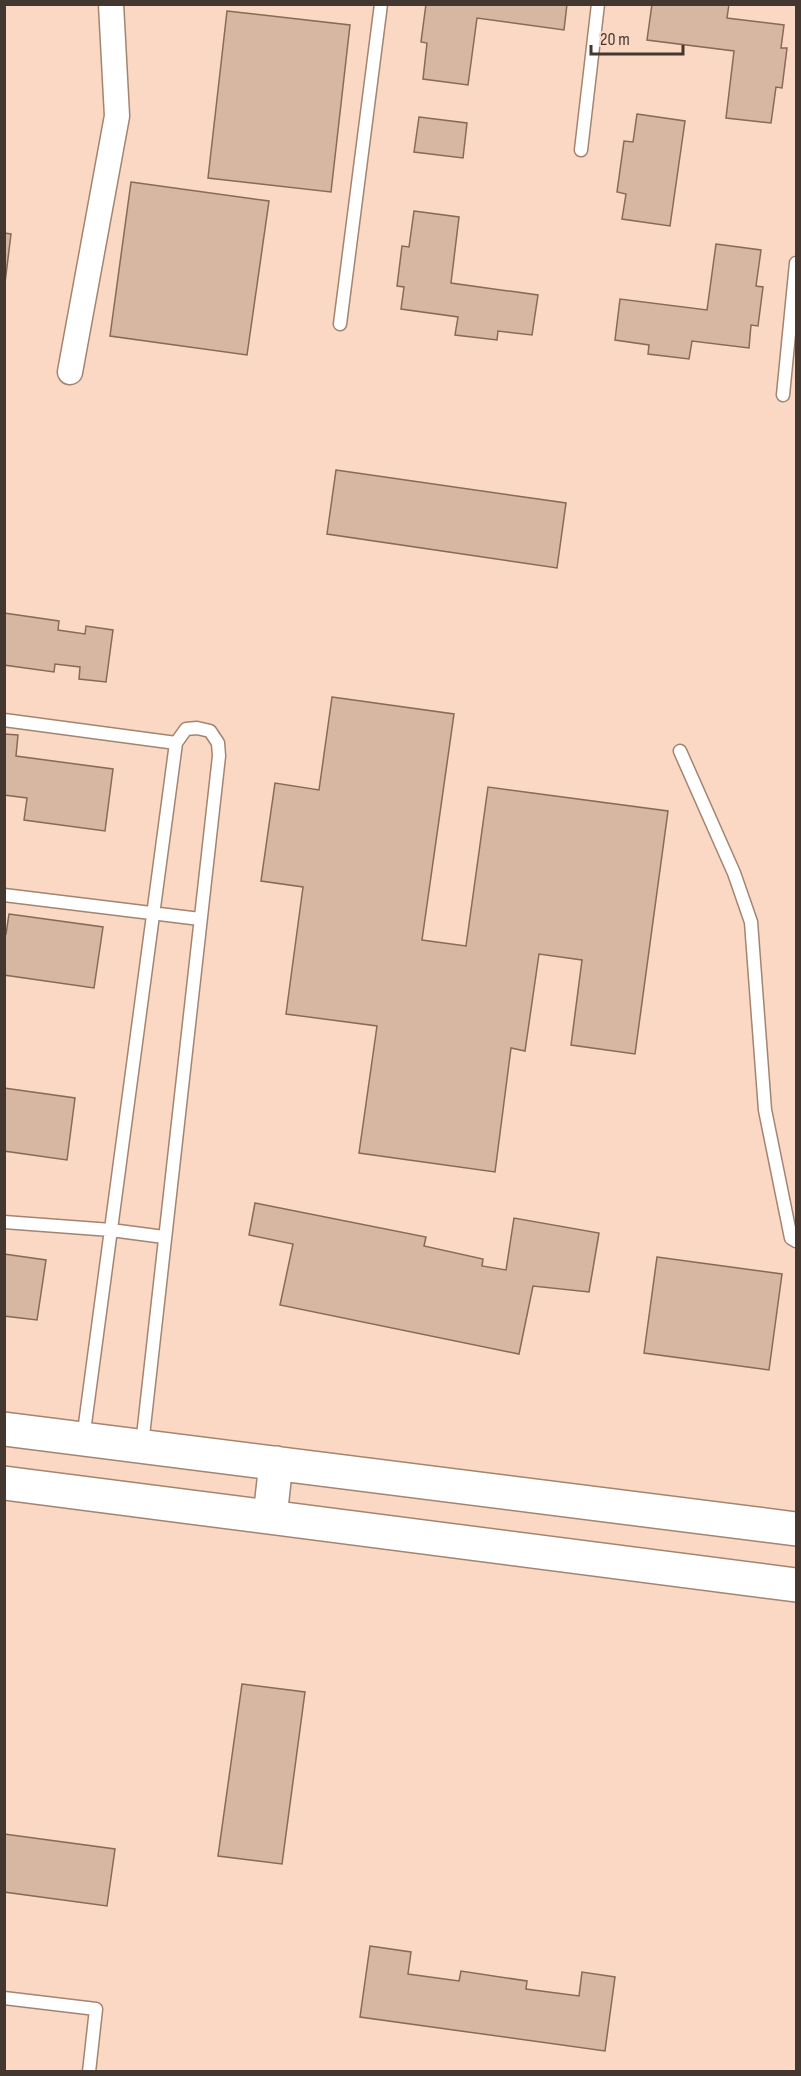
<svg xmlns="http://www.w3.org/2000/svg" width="801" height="2076" font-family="'Sofia Sans Condensed',sans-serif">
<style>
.building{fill:#d7b6a2;stroke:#886a58;stroke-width:1.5}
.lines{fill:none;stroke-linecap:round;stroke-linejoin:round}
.service-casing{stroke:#a38471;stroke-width:15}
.minor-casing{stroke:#a38471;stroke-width:27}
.secondary-casing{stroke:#a38471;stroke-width:36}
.service{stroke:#fff;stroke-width:12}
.minor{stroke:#fff;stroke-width:24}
.secondary{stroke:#fff;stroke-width:33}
</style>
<rect width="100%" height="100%" fill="#fad8c3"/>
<path class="building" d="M426,4H567L564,30L477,18L468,85L423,79L427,43L421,42Z
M652,4H729L727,18L784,25L781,48H787L782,88L776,87L771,123L726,118L734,51L647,40Z
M227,11L350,25L331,192L208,178Z
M637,114L685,121L670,226L622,219L626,194L617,192L624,141L633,142Z
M419,117L467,123L463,158L414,152Z
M131,182L269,201L247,355L110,336Z
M414,211L459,217L451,283L538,295L532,335L498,331L497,340L455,335L458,317L401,309L404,287L397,286L402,246L409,247Z
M4,233L11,234L4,291Z
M716,244L761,250L756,286L763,287L758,326L751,325L749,348L692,341L689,359L648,354L649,345L615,340L620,299L707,310Z
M336,470L566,503L557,568L327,534Z
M4,613L59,621L58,630L85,634L86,626L113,630L106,682L79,679L80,667L55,664L54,672L4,665Z
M332,697L454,714L422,940L466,946L488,787L668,811L635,1054L571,1045L582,960L539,954L525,1051L511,1048L495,1172L359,1153L377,1026L286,1014L303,887L261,881L275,783L319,790Z
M4,734L18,735L16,756L113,769L105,831L24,820L27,798L4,795Z
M9,914L103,927L94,988L4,975V934H6Z
M4,1088L75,1098L67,1160L4,1151Z
M255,1203L426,1237L424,1246L483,1259L482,1266L506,1270L514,1218L599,1233L589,1292L533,1286L519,1354L280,1305L293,1244L249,1235Z
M4,1254L46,1260L37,1320L4,1316Z
M657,1257L782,1274L769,1370L644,1353Z
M242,1684L305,1692L282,1864L218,1856Z
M4,1834L115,1849L107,1906L4,1892Z
M370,1946L411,1952L408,1974L459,1981L461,1971L527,1981L526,1989L579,1996L582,1972L615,1977L605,2051L360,2017Z"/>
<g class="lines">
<defs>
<path id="service" d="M581,150L598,4
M340,324L381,4
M783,395L796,263
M4,720L176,743
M680,751L734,873L751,922L765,1110L791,1238L796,1241
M4,895L200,919
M4,1222L111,1230L164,1237
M83,1439L176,743L186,729L197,728L210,731L218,743L219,756L142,1445
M4,1998L96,2009L89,2072"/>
<path id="minor" d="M70,372L117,116L111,4"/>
<path id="secondary" d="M4,1429L796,1529
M4,1483L796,1585
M270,1517L276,1463"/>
</defs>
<use href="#service" class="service-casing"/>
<use href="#minor" class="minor-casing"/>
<use href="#secondary" class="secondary-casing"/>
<use href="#service" class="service"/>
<use href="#minor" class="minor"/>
<use href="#secondary" class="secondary"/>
</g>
<rect width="801" height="2076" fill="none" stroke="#44372f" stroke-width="12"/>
<path d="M591 45v9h92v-9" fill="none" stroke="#44372f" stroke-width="3"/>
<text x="600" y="45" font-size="18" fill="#44372f" stroke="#fad8c3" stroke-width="4.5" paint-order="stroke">20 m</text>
</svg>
